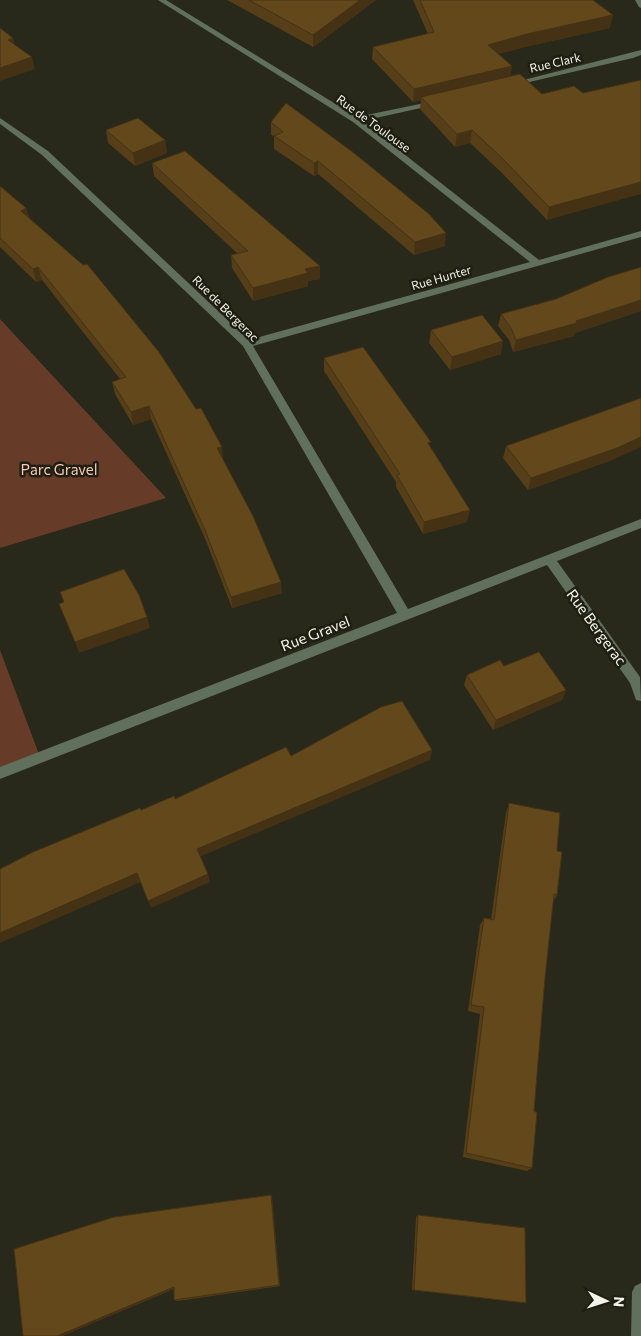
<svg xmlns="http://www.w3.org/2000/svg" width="641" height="1336" font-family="Commissioner,sans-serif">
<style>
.green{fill:#663c29}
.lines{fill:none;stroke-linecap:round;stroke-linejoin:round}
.minor{fill:#616f5d;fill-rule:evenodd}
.wall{fill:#553e18}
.shaded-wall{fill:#453214}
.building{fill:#63481c;stroke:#453214}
.labels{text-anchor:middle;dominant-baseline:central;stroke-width:5;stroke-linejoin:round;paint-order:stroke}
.far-street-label{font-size:12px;fill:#f3f4eb;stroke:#1e1e12}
.park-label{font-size:15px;fill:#f7c9b4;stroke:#1e1e12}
.street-label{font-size:15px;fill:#f3f4eb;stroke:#1e1e12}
</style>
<rect width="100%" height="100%" fill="#28281b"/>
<path class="green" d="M0,319L166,498L0,548Z
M0,650L40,757L0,773Z"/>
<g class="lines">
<path class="minor" d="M158,0H166L357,117L439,100V104L362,121L539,260L641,231V237L253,346L408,609L641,519V528L557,561L640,677L641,701L636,700L630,683L547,565L0,779V767L397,613L243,346L42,155L0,124V118L48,151L249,340L530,262L353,122Z
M635,0H641V8L639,7Z
M641,50V55L633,58L512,86L508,84Z
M641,1283V1336H631L632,1292L635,1286Z"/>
</g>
<path class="wall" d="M227,0H376L313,47Z
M413,0H593L610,28L525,47L498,54L512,66L510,76L542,94L583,93L547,220L501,172L470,143L455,147L420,109L421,100L413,102L372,59L373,47L428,34Z
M271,122L445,246L414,255L318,174L314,176L274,149V136L271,135Z
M106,130L165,140L167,153L135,166L108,143Z
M152,163L320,279L308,281V286L253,301L232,268L231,255L238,254L154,176Z
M0,186L26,208L29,217L223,459L282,593L232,608L206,541L151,419L133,425L115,394L112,382L120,379L42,280L36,282L0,247Z
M641,267V311L575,333L574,336L513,352L509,340L498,326L501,314L556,299Z
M431,330L501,354L450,370L429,343Z
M324,358L430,447L467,522L423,534L396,487V482L324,371Z
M506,446L612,460L528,490L503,458Z
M504,666L566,690L562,700L493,730L464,685L467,675Z
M509,803L557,851V895L553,902L545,978L534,1111L532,1168L527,1171L463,1157L480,1014L468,1011L480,925L484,918L491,919L506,813Z
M272,1197L280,1286L178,1301L174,1300V1289L62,1336Z
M418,1215L526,1303L412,1290L416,1217Z"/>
<path class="shaded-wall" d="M360,0H376L313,47V35Z
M613,15L610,28L525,47L486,57L488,45L527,34Z
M13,38L16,50L8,40Z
M32,57L35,69L0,81V68Z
M512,66L510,79L421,97V100L413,102L414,89Z
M472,130L470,143L455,147L457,134Z
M165,140L167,153L135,166L133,153Z
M318,161V174L314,176V163Z
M641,182V194L547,220L549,207Z
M26,208L30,221L21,211Z
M446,233L445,246L414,255L415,242Z
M320,266V279L308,281V286L253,301V288L305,269Z
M38,267L42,280L36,282L33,269Z
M641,300V311L575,333L574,336L513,352L516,340Z
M503,341L501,354L450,370L452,357Z
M149,406L151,419L133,425L131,412Z
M641,437V447L612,460L528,490L531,478Z
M222,447L223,459L217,448Z
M470,510L467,522L423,534L424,522Z
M281,582L282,593L232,608L231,597Z
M147,617L150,628L79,653L75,642Z
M566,690L562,700L493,730L496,720Z
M432,750L430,760L199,857L197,849Z
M137,873L141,882L0,943V933Z
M208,874L210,882L151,908L148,901Z
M271,1195L272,1197L280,1286L279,1285Z
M174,1287H177L62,1336H57Z"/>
<path class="building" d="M249,0H360L313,35Z
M420,0H593L613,15L527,34L488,45L512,66L414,89L373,47L434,32Z
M0,28L13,38L8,40L32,57L0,68Z
M520,74L542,94L574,86L583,93L641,80V182L549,207L503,159L472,130L457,134L421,97Z
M286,103L354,153L429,214L446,233L415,242L318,161L314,163L274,136L283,132L271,122Z
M138,118L165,140L133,153L106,130Z
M185,151L320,266L305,269L308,273L253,288L231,255L248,251L152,163Z
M0,186L26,208L21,211L83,265L87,264L159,352L196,409L201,408L222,447L217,448L253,516L281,582L231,597L205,530L149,406L131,412L112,382L126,377L38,267L33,269L0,238Z
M641,267V300L576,321L577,323L516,340L511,328L501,314L556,299L608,277Z
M482,315L503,341L452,357L431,330Z
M363,347L431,442L428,443L470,510L424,522L397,475L400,474L324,358Z
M641,398V437L617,448L531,478L506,446Z
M124,569L139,595L147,617L75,642L59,604L64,602L60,592Z
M539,652L566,690L496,720L467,675L500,660L504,666Z
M402,701L432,750L197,849L208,874L148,901L137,873L0,933V869L33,852L140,808L141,810L174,796L175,799L286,747L291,756L381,707Z
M509,803L560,813L557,851L562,852L557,895L554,894L545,978L534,1111L537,1113L532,1168L466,1153L484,1007L471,1005L484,918L494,920Z
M271,1195L279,1285L174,1300V1287L57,1336H23L14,1249L114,1217Z
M418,1215L525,1228L526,1303L414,1290Z"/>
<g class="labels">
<g class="far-street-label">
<text transform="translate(555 62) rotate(-13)">Rue Clark</text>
<text transform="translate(374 123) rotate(36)">Rue de Toulouse</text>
<text transform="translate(441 277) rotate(-16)">Rue Hunter</text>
<text transform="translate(226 308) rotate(45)">Rue de Bergerac</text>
</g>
<g class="park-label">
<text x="59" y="469">Parc Gravel</text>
</g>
<g class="street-label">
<text transform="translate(597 627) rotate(54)">Rue Bergerac</text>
<text transform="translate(315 633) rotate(-21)">Rue Gravel</text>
</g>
</g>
<g transform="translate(606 1301) rotate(94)" stroke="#1e1e12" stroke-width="4" paint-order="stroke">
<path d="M0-4L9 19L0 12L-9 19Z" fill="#f3f4eb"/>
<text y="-8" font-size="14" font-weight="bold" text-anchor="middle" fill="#f3f4eb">N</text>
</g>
</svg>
